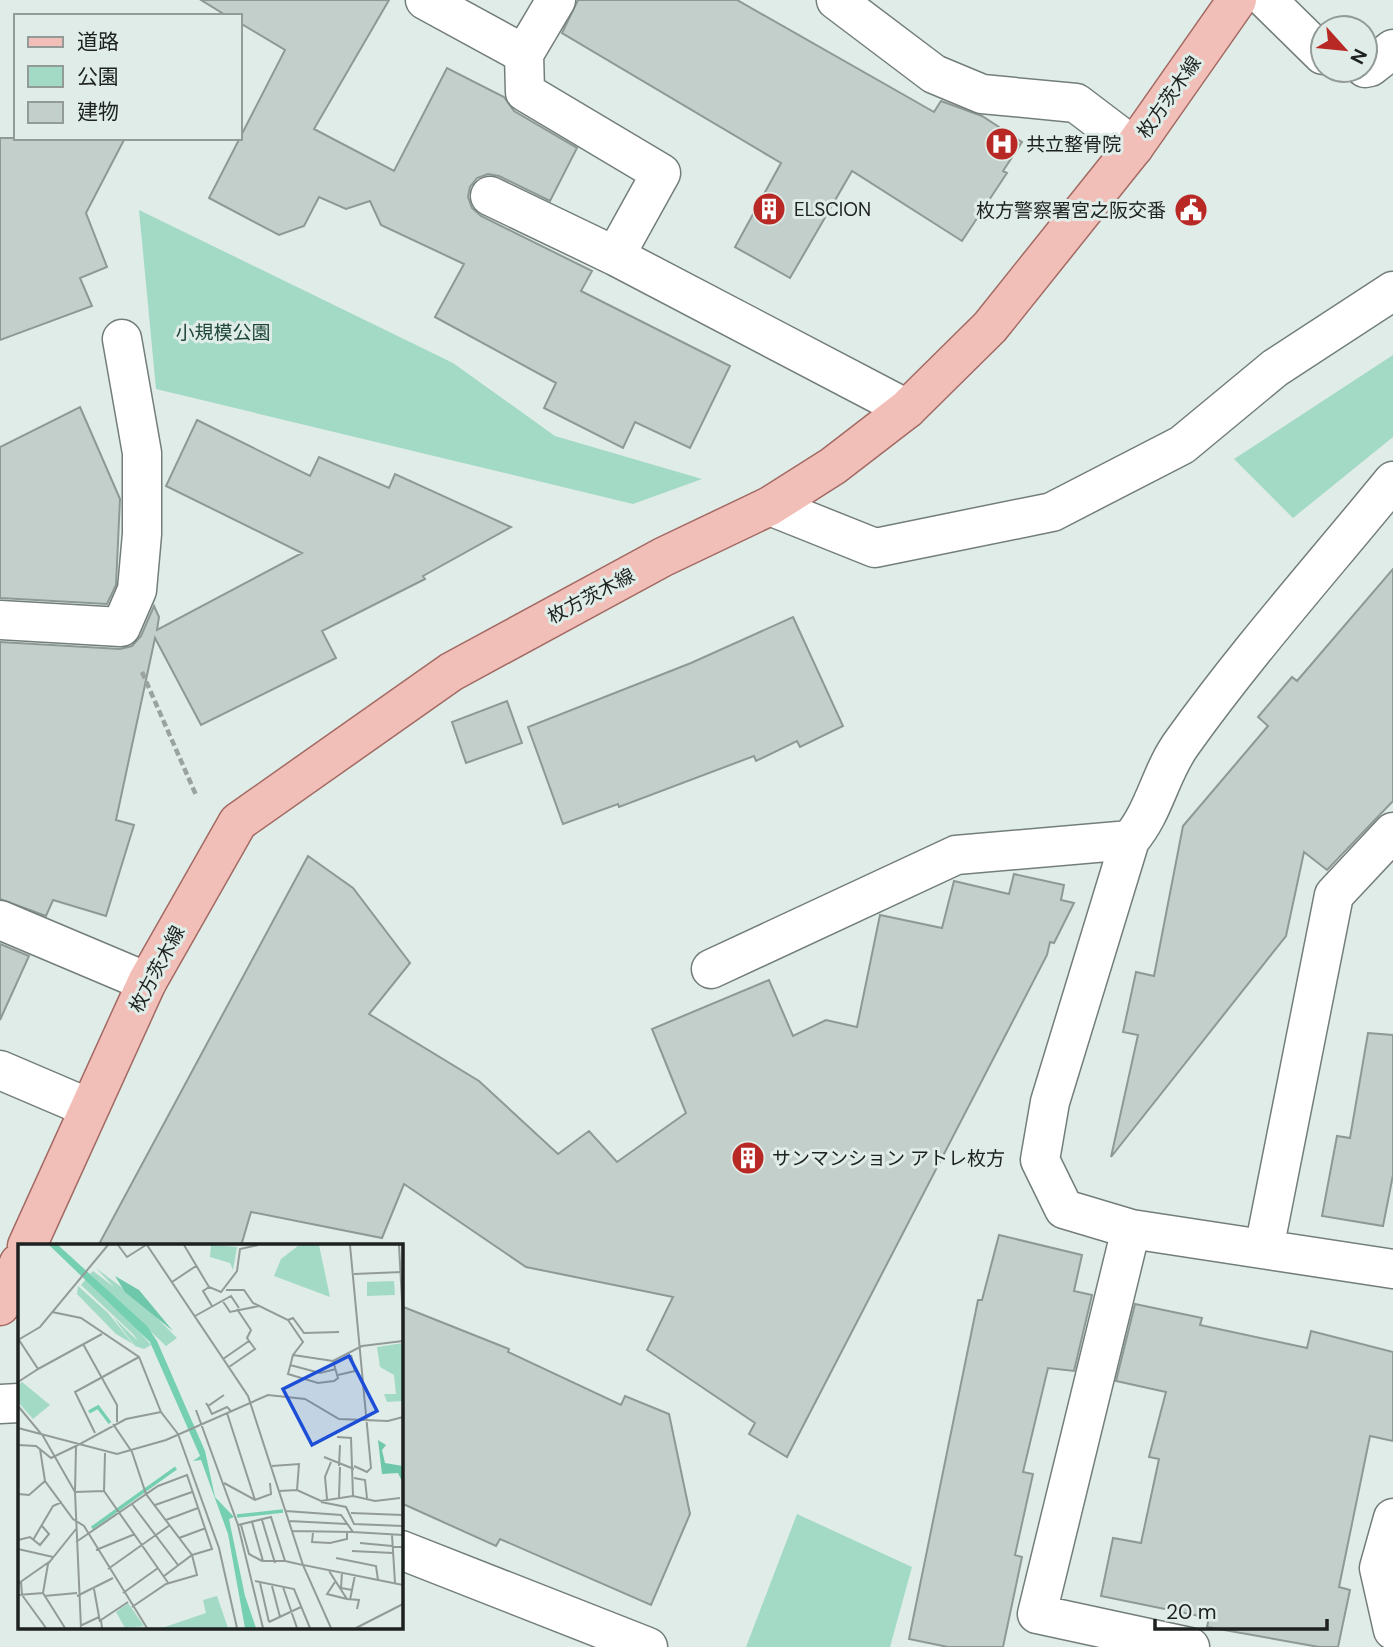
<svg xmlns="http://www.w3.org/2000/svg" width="1393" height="1647" font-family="'DM Sans','Noto Sans JP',sans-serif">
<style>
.green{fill:#a3dac6}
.building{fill:#c3cfcb;stroke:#8e9995;stroke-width:2}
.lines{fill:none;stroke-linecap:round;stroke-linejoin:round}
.minor-casing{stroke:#737e7a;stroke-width:41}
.major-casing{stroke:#a26a63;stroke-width:41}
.path{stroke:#9aa39f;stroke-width:4.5;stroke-dasharray:7 3.5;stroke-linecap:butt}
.minor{stroke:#fff;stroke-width:38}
.major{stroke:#f2beb8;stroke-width:38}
.labels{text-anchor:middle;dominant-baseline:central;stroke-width:6;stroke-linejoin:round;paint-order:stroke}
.street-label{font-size:19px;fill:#1d211f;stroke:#e0ece7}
.poi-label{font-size:19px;fill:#1d211f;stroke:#e0ece7;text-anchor:start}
.park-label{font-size:19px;fill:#1e463a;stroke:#e0ece7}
.inset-river{fill:none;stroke:#75cfb1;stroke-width:3.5}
.inset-road{fill:none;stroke:#929b97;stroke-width:2}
.view{fill:#1d4ed8;fill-opacity:0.15;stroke:#1d4ed8;stroke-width:3.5}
.inset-edge{fill:none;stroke:#1d211f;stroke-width:3.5}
</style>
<rect width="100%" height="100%" fill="#e0ece7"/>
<path class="green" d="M139,210L453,363L555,436L702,479L633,504L156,389Z
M1393,355V437L1293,518L1234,459Z
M797,1514L912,1567L890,1647H746Z"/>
<path class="building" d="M201,0H389L314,129L394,171L447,68L504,97L514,111L577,148L550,201L499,176L488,174L477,178L470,187L468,197L472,208L481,216L592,271L581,291L730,366L690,448L635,422L623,448L544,408L556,383L435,317L464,264L381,225L370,201L346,209L319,197L304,226L279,235L209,198L285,50L240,23V16H227Z
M578,0H737L934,112L941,101L982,116L1022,142L1003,171L1007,173L962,241L852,171L790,278L735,247L781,163L562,33Z
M0,138H125L86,213L107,267L80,278L92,306L0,340Z
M80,407L120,499L116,585L107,604L0,598V447Z
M197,420L310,476L319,457L389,488L395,474L511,527L423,576L425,579L322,631L336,658L201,725L155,638L116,820L134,825L106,916L53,900L46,916L0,899V642L120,649L132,646L141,636L154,606L159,617L157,630L302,553L166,486Z
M1393,569V801L1327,870L1304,852L1286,936L1111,1157L1138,1035L1123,1032L1136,972L1154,976L1183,826L1268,726L1258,717L1292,677L1297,681Z
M793,617L843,726L800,747L797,741L756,761L754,756L619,807L618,804L563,824L528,727L691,663Z
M507,701L522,743L466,763L452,722Z
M308,856L353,888L410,963L369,1014L479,1081L558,1154L589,1131L617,1162L686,1113L652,1029L769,980L793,1036L826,1020L857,1027L880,915L942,928L954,881L1009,894L1014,874L1064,885L1061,900L1074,903L1054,943L1050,942L1047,955L787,1457L749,1434L755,1423L647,1350L673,1297L526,1267L404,1184L382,1238L251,1212L241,1246H98Z
M0,944L29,956L0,1020Z
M1368,1033L1393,1035V1175L1383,1226L1322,1216L1337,1136L1350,1138Z
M999,1235L1082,1255L1074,1291L1092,1295L1074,1371L1048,1368L1023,1472L1033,1474L1015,1555L1022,1557L1003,1647H948L909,1639L978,1300H982Z
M1135,1304L1202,1318L1200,1325L1307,1348L1311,1331L1393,1352V1441L1370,1436L1339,1587L1350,1590L1338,1647H1319L1207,1627L1209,1618L1101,1596L1113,1538L1141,1543L1159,1459L1149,1457L1166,1392L1116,1381Z
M401,1306L509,1349L508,1352L621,1405L625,1396L669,1414L690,1514L651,1605L500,1539L496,1546L401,1503Z"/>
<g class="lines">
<defs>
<path id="minor" d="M425,0L524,54L556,0
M836,0L934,74L982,94L1076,103L1134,147
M1267,0L1323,55
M524,54L525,92L661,173L615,256L907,409
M1365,68L1370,67L1393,49
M490,196L615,256
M1393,481C1322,568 1247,652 1182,743C1160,773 1155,811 1130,840L1050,1102L1040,1160L1064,1209L1131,1229L1393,1269
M770,506L875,548L1052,512L1182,445L1275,368L1393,291
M0,620L121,627L137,590L142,534V453L122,339
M0,920L147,982
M711,969L956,855L1130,840
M0,1070L89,1108
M1131,1229L1037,1614L1190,1647
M1264,1249L1334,895L1393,832
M0,1404L19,1403
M1393,1518L1379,1568L1393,1630
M401,1550L648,1647"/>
<path id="major" d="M27,1246L147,982L238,822L451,672L663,557L770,506L833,466L907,409L990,327L1134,147L1237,0
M0,1306L19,1263"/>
</defs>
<use href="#minor" class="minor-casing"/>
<use href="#major" class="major-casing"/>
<path class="path" d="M142,672L196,795"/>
<use href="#minor" class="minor"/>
<use href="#major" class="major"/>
</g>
<defs>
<symbol id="hospital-disc" viewBox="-11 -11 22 22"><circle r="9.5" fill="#b82926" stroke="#e0ece7"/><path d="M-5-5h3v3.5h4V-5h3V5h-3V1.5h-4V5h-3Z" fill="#fff"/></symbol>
<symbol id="building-disc" viewBox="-11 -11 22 22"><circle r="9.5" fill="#b82926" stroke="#e0ece7"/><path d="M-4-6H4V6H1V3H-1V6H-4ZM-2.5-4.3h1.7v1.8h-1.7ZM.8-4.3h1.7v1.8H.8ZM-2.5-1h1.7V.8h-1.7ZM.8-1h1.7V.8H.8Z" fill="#fff"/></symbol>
<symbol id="civic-disc" viewBox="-11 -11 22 22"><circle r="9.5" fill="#b82926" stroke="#e0ece7"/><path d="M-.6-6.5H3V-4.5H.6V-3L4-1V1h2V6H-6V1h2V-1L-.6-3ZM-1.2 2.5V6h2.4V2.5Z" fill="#fff"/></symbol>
</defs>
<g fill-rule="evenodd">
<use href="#hospital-disc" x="983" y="125" width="38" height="38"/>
<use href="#building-disc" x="750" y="190" width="38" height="38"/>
<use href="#civic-disc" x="1172" y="191" width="38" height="38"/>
<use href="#building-disc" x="729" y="1139" width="38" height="38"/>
</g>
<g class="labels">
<g class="street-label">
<text transform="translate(1169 97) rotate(-55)">枚方茨木線</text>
<text transform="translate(591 596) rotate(-28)">枚方茨木線</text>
<text transform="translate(157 969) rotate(-62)">枚方茨木線</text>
</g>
<g class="poi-label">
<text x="1026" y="144">共立整骨院</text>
<text x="794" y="209">ELSCION</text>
<text x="1166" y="210" text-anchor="end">枚方警察署宮之阪交番</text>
<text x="772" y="1158">サンマンション アトレ枚方</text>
</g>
<g class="park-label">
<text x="223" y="332">小規模公園</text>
</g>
</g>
<g transform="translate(18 1244)">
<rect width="385" height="385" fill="#e0ece7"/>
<path d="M193,1L219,3L215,26L212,19L192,13ZM281,1H301L312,53L256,32L263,15ZM78,24L123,58L159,94L148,102L72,30L75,27L96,43ZM68,35L103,67L133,101L126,105L117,102L95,73L120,97L115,90L63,41ZM376,37L377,51L349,52V38ZM60,42L90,69L115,100L98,90L59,50ZM385,99V157L369,158L366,150H378L376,131L362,123L359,103ZM4,138L32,161L15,175L0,158V141ZM199,352L210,384H144L188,369L185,356ZM110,359L126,382L107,384L98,368Z" fill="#a3dac6"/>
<path d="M97,32L121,46L155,87L107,48ZM360,196L368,201L364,206L367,219L385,222V239L380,229L364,230Z" fill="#6ec7aa"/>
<path d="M31,1H40L129,82L139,97L187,207L197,253L216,273L211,275L227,352L238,384H227L210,290L183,216L175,217L182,212L132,98Z" fill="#75cfb1"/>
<path class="inset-river" d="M71,168L80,163L92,179M219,272L265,267M74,284L158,224"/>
<path class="inset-road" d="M100,1L109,13L128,1M129,1L230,152L285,321L385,341M166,1L191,43L203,48L219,27L222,5L240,1M332,1L353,224L349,228L336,222M381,1L385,75M336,30L384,28M154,38L178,22M191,43L185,47L194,62M208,46H226L235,59L270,76L285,98L275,111L270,130L300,139L316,137L320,134L315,117M204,56L212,68L241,62M34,68L63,74L121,113L143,168L160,190M177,72L213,52L221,64M270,76L275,74L286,89L321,88M0,96L22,83L90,1M65,100L99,161V178M275,111L315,117L344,102L385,97M205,115L231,97M272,121L302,129L318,125M211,123L237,105L229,94L233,86L219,65M20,125L84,90M320,131L337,127L333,111M0,138L20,125L1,96M188,159L190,162L206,151M0,162L25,192L57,248L63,384M190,162L194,170L209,163L213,167M178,166L220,281L245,384M209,169L237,256M95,180L114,208L128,250L174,311L179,331L148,340L114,363M0,184L99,210L148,196L250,151L287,155L321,175L370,177L385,173M77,189L57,148L121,113M160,190L201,304L219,384M319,193L333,194L335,252M0,201L18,202L33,214L58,202M22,205L27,237L55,275L66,282L129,384M87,209L86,247L151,340M306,213L336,225M254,222L281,220L279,246M321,222L322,201M336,234L347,236L349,254M206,239L237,256L253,250L252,239M86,247L57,248L58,202L108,175L143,168M261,247L279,246L303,257L335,252L357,257L382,254M0,250L11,251L27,237M321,253L322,223M309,255L307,233L313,218M303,258L328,263L336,280L385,282M114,260L160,321M137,261L174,248M268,267L323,271L335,288L385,291M333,269L385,271M148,276L180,264M244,276L257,319M271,277L329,280M220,281L253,273L267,317H245L234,278M223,281L231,310L244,317M274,287L335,288M295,289L294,298L312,299L329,295V289M374,291L377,339M161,294L188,284M0,296L12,293L22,301L31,290L24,282M15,296L35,262L44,258M58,298L140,242L169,231L194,305L174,311L146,332M342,299L385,303M0,305L35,313M78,306L117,290M334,307L375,309M318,314L358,322L360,336M267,317L285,321L313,384M90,325L152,281M311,327L329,355L341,356L339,365M324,328L323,344L334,346M237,337L276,345L292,384M3,338L4,351L28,384M317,338L309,350L329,355M1,339L31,318M242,339L251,378M254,342L262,373M265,343L279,384M76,345L82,378M25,349L47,384M105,349L140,324M0,351L25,349L30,320L58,285M26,352L59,349M59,352L95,334M332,356L337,331M251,378L283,363M62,382L81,373M84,384L83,376L110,358M338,384L385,360"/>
<path class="view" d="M331,112L359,167L294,201L265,145Z"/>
<rect width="385" height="385" class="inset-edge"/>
</g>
<rect x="14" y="14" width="228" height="126" fill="#e0ece7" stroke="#929b97" stroke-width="2"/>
<rect x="28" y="37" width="35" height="10" fill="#f2beb8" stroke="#929b97" stroke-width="2"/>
<text x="77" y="49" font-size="21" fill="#1d211f">道路</text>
<rect x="28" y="66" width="35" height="21" fill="#a3dac6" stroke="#929b97" stroke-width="2"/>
<text x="77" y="84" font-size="21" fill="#1d211f">公園</text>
<rect x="28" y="102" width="35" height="21" fill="#c3cfcb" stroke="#929b97" stroke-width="2"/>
<text x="77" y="119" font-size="21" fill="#1d211f">建物</text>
<g transform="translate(1344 49) rotate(117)"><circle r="33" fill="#e0ece7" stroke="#929b97" stroke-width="2"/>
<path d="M0-5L12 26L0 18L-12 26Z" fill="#b82926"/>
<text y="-10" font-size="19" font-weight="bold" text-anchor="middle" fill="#1d211f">N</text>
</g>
<path d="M1155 1619v10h172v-10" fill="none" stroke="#1d211f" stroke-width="3.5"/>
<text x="1166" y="1619" font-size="21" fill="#1d211f" stroke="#e0ece7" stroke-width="5" paint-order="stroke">20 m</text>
</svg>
